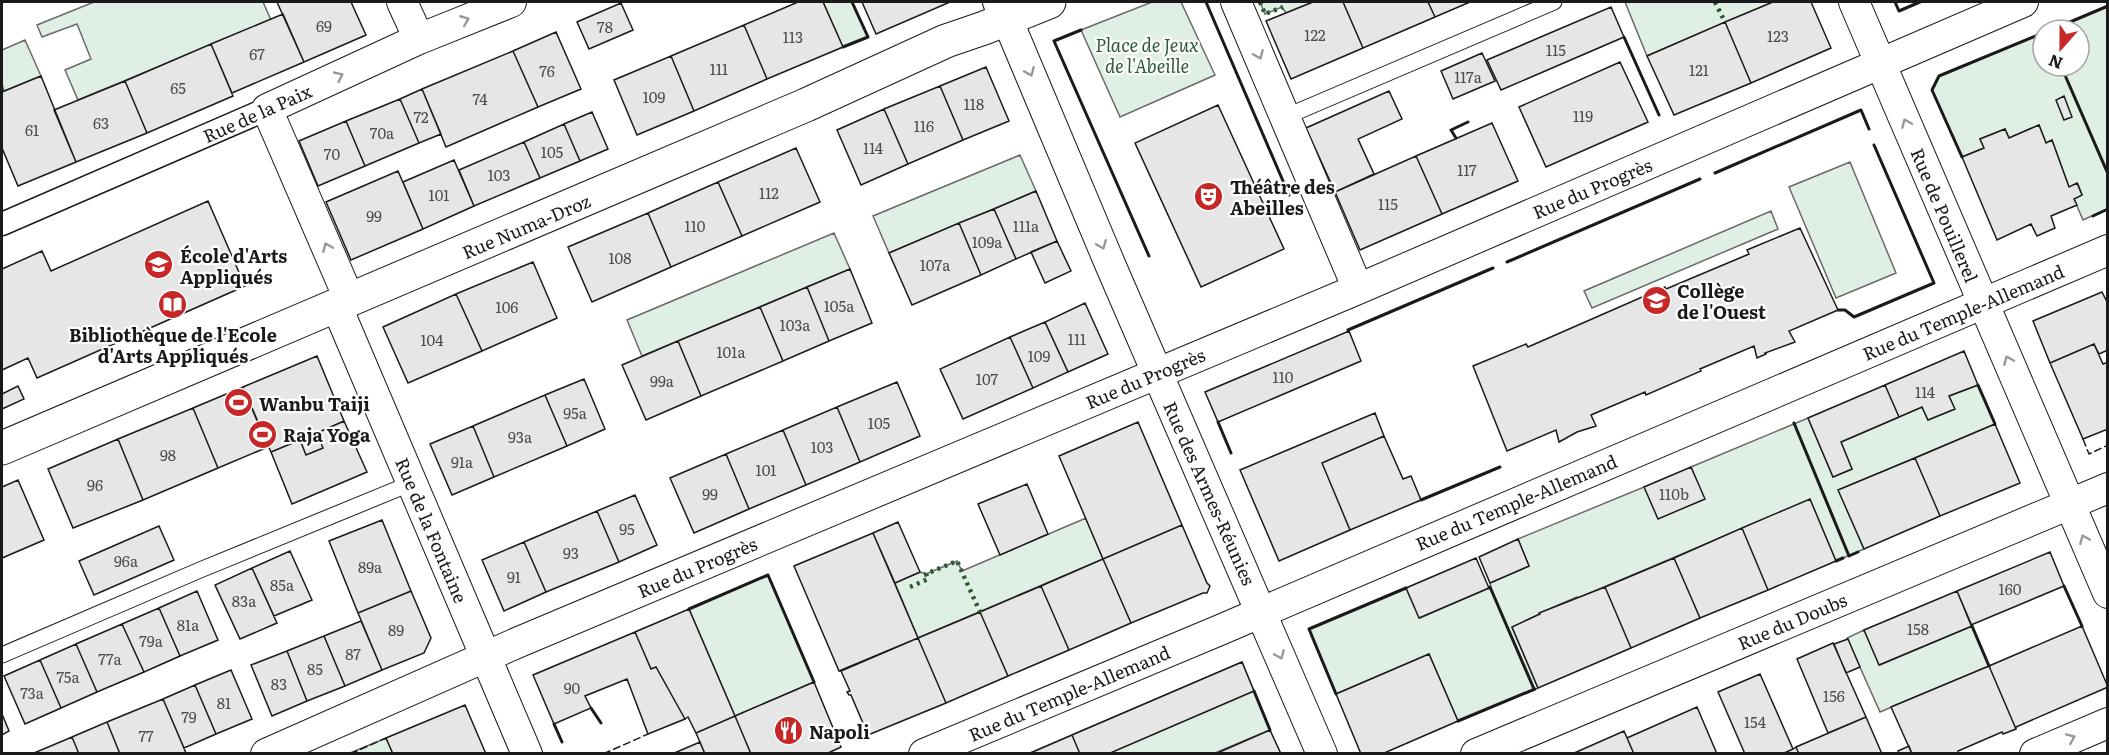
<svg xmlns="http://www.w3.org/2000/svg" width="2109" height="755" font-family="Literata,serif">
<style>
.green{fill:#e0efe3;stroke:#6a6a6a;stroke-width:1.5}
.building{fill:#e6e6e6;stroke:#1a1a1a;stroke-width:1.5}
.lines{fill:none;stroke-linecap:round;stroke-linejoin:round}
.service-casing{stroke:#1a1a1a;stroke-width:17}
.pedestrian-casing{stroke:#1a1a1a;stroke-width:25}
.minor-casing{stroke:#1a1a1a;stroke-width:32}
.secondary-casing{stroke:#1a1a1a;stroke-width:35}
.service{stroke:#fff;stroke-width:15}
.pedestrian{stroke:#fff;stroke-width:22}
.minor{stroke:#fff;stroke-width:30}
.secondary{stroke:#fff;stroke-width:33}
.hedge{stroke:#2b5a34;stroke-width:4.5;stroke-dasharray:3 4.5;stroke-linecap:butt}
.fence{stroke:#1a1a1a;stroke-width:1.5;stroke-dasharray:8 3;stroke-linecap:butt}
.wall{stroke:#1a1a1a;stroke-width:3}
.oneway{stroke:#989898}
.labels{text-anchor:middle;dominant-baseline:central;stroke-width:4.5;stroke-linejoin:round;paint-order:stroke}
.number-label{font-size:15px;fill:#4d4d4d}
.park-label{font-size:18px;font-style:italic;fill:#2b5a34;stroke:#fff}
.street-label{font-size:18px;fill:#1a1a1a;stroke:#fff}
.poi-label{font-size:18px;font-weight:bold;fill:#1a1a1a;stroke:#fff;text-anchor:start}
</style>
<rect width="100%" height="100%" fill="#fff"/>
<path class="green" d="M94,2H263L271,20L78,100L65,70L91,59L77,24L42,37L37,25Z
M823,2H852L868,37L843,47Z
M1152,2H1181L1215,75L1120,117L1081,30Z
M1260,2H1313L1286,13L1282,7L1265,14Z
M1625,2H1773L1647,56Z
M2107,6V209L2083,220L2074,199L2082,195L2078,184L2069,187L2052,140L2046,143L2039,125L2009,138L2005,129L1980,139L1984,148L1962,157L1932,90L1939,76L2043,33V66H2079V30H2051Z
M25,40L41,76L4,91L2,84V50Z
M1020,155L1036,191L889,253L873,216Z
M1850,162L1896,273L1836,298L1789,187Z
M1771,211L1778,229L1592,308L1584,291Z
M834,233L850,269L642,356L627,320Z
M1978,385L1995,424L1839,490L1864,549L1836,561L1810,500L1578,598L1577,597L1540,613V614L1512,627L1538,688L1458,721L1429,654L1336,694L1309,629L1406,588L1420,618L1491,587L1490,583L1529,566L1518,539L1644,487L1704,499L1691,467L1808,418L1833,477L1852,469L1841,442L1922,407L1928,420L1954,409L1949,396Z
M1086,518L1103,559L918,638L895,583L920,572L926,574L957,561L962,571Z
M768,575L814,682L735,716L689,609Z
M1972,626L1989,666L1880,712L1847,638L1864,630L1880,665Z
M1242,662L1270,730L1215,753L1028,754Z
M386,738L393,753H350Z"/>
<path class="building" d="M277,2H351L366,35L304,62Z
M798,2H823L843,47L767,79L744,25Z
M862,2H950L876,34Z
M1313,2H1343L1363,48L1291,79L1266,21Z
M1343,2H1428L1435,17L1363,48Z
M1428,2H1470L1435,17Z
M1773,2H1811L1831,48L1751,83L1725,22Z
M621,3L633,30L589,49L577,22Z
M1611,7L1624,37L1501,90L1487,60Z
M283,14L304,62L232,93L211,44Z
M1725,22L1751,83L1674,115L1647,56Z
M744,25L767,79L694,111L671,56Z
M556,32L581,89L538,107L513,51Z
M211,44L233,96L147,133L125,81Z
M513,51L538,107L446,147L422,89Z
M1482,53L1495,81L1453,99L1441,71Z
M671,56L694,111L637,135L614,80Z
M1620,62L1648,122L1546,167L1519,107Z
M986,67L1009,121L963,140L940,86Z
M41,76L76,162L18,186L2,148V92Z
M125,81L147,133L76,162L54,110Z
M940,86L963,140L908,164L884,109Z
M422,89L441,134L419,143L400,99Z
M1389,91L1402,119L1358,139L1374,174L1335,192L1306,128Z
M2064,96L2072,117L2064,120L2056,100Z
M400,99L419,143L365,166L346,121Z
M1218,105L1284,249L1201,287L1135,143Z
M884,109L908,164L861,185L837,130Z
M592,112L608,149L580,161L564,124Z
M346,121L365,166L318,186L299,141Z
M1492,123L1518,181L1442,214L1416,156Z
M564,124L580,161L540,178L524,142Z
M2039,125L2046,143L2052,140L2069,187L2077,183L2082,195L2074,199L2077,205L2051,216L2055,228L2037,236L2031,224L1997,240L1962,157L1984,148L1980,139L2005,129L2009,138Z
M524,142L540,178L474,206L459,170Z
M796,148L820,202L742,236L718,182Z
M1416,156L1442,214L1360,250L1335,192Z
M454,160L474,206L423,229L403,182Z
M398,171L423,229L351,260L326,202Z
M718,182L742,236L671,267L648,213Z
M1036,191L1057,241L1016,259L994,209Z
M208,201L245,286L37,378L28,358L2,370V269L42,251L51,271Z
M994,209L1016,259L981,275L959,223Z
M648,213L671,267L592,302L568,247Z
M959,223L981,275L912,305L889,253Z
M1800,228L1838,310L1789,331L1795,342L1765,353L1766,354L1757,358L1754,346L1700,369L1701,371L1646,395L1645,392L1591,415L1596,426L1577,432L1559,442L1556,430L1507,451L1473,366L1526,344L1528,347L1665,287L1666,289L1749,254L1747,250Z
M1057,241L1071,271L1045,283L1031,252Z
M533,262L557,318L482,351L456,294Z
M850,269L872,323L829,341L807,287Z
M807,287L829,341L783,361L760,307Z
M2102,292L2108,304V350L2099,354L2094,344L2050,363L2033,321Z
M456,294L482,351L408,383L383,327Z
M1085,303L1108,354L1068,372L1045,322Z
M760,307L783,361L701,396L678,341Z
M1045,322L1068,372L1033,388L1010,337Z
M1349,331L1361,361L1218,422L1205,392Z
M1010,337L1033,388L963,419L940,369Z
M678,341L701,396L646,420L622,365Z
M2094,344L2103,364L2108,362V429L2083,439L2050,363Z
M1964,351L1978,385L1949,396L1955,409L1928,420L1922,407L1899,417L1885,385Z
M317,356L344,421L317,433L323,448L306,455L300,440L271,452L243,387Z
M584,379L605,429L567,446L545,395Z
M897,382L920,436L860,462L837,407Z
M1885,385L1899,417L1841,442L1852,469L1833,477L1808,418Z
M18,386L24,399L2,409V394Z
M243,387L268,447L218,468L193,408Z
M545,395L567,446L494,477L473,426Z
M837,407L860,462L806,485L783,430Z
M193,408L218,468L143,500L118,439Z
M1375,413L1384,436L1322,463L1350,530L1279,561L1240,470Z
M344,421L367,472L292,504L271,452L300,440L306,455L323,448L317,433Z
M1138,422L1182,525L1103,559L1059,456Z
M1995,424L2020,483L1940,516L1915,458Z
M473,426L494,477L452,495L430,444Z
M783,430L806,485L749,509L726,454Z
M1384,436L1403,479L1411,476L1421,500L1350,530L1322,463Z
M118,439L143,500L73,528L48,469Z
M726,454L749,509L694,533L670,478Z
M1915,458L1940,516L1864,549L1838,490Z
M1691,467L1705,499L1658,519L1644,487Z
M18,480L44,540L2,558V487Z
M1027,484L1048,534L1000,555L978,504Z
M635,495L657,545L619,562L597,511Z
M1810,499L1836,561L1768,590L1742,528Z
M597,511L619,562L546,592L524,542Z
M382,520L411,591L358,613L329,541Z
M898,522L920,572L895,583L873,533Z
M1182,525L1207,583L1210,586L1207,593H1203L1131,623L1103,559Z
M159,526L174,560L94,595L79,561Z
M1742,528L1768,590L1700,618L1674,558Z
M873,533L918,638L839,671L794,566Z
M1518,539L1529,566L1490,583L1479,557Z
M524,542L546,592L504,611L482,560Z
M290,551L312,600L274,616L252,568Z
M2050,552L2064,586L1971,625L1957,591Z
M1476,558L1489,588L1419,618L1406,588Z
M1674,558L1700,618L1631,648L1605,587Z
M1103,559L1131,623L1069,650L1041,586Z
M252,568L277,623L240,639L215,585Z
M1041,586L1069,650L1008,676L980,612Z
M1605,587L1631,648L1538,688L1512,627L1540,614L1539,613Z
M197,591L218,640L180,656L159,608Z
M411,591L431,638L424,653L382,670L358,613Z
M1957,591L1972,626L1879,665L1864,630Z
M159,608L180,656L144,672L122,624Z
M689,609L735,716L696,733L688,717L685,719L656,667L651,669L635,632Z
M980,612L1008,676L946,703L918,638Z
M361,621L382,670L345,686L324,636Z
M122,624L144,672L97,692L76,644Z
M2082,626L2108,687L2016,727V729L1989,666Z
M635,632L651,669L656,667L685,719L648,734L627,679L585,696L591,708L554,724L533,675Z
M324,636L345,686L307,701L287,651Z
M918,638L946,703L868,735L851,695H849L847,692L850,691L841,671Z
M1848,639L1860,667L1846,673L1834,644Z
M1833,643L1866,717L1828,733L1797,659Z
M76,644L97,692L61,708L40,660Z
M287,651L307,701L272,716L251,665Z
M1429,654L1458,721L1382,754H1361L1336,694Z
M40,660L61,708L25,724L4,676Z
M1242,662L1254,691L1108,754H1080L1072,735Z
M1989,666L2016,729L2003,734L2002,732L1958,751V754H1912L1891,707Z
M231,670L252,719L216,734L195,685Z
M1760,674L1793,749L1782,754H1745L1718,692Z
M814,682L841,747L826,754H751L735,716Z
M195,685L216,734L184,748L163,699Z
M163,699L186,753L120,754L107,722Z
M465,705L486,754H393L386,738Z
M1697,707L1717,754H1634L1627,738Z
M2,714L9,731L2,735Z
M735,716L751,754H705L696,733Z
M1866,717L1882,754H1799L1796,747Z
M107,722L120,754H79L72,737Z
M1270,730L1281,754H1215Z
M1624,731L1634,754H1572Z
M1072,735L1080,754H1028Z
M72,737L79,754H34V753Z
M700,742L705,754H672Z
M1909,746L1912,754H1899L1898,751Z
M1796,747L1799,754H1782L1793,749Z"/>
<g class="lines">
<defs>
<path id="service" d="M1285,117L1554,2
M2,655L200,570L412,483"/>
<path id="pedestrian" d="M2,224L267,109"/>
<path id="minor" d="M402,2L419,39
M998,2L1007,19L1110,264L1322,754
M1236,2L1358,289
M1854,2L2108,593
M350,301L267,109L419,39L511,2
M337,307L527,754
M266,754L519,642L1358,289L2023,2
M924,754L1220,630L2108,250
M1476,754L2108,488
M2035,754L2108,723"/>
<path id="secondary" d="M2,448L806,105L946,41L984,28L1049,2"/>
</defs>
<use href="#service" class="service-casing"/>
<use href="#pedestrian" class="pedestrian-casing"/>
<use href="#minor" class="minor-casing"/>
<use href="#secondary" class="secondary-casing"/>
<use href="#service" class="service"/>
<use href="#pedestrian" class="pedestrian"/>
<use href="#minor" class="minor"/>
<use href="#secondary" class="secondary"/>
<path class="hedge" d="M1260,2L1265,14L1283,7
M1715,2L1725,22
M910,587L928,579L926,574L957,561L980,612"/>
<path class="fence" d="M2083,439L2089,454L2106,446
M350,754L386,738
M603,754L648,734"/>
<path class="wall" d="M1206,2L1289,195
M1895,2L1899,11L1920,2
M1081,30L1054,41L1149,256
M2051,30L2108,6
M1624,37L1659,115
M843,47L868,37L852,2
M2061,66L2108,174
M1456,138L1451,130L1468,122
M1962,157L1932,90L1939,76L2043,33
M1715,173L1861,110L1869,129
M2093,216L2108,209
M1507,262L1700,179
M1838,310H1845L1854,317L1934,283L1874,145
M1348,330L1493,268
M1978,385L1995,424
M1218,422L1231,453
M1794,423L1849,556L1858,552
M1421,500L1500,467
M1836,561L1843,558
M2064,586L2082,626
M1489,588L1490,587L1534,689
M689,609L768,575L814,682
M1972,626L1989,666
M1254,691L1270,730
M1336,694L1309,629L1406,588
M591,708L601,723
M1458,721L1535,689
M554,724L562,742"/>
</g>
<defs><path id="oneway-chevron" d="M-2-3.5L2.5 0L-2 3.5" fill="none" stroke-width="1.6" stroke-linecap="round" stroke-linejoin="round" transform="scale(1.5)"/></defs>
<g class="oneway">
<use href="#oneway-chevron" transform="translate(465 20) rotate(-22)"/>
<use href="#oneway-chevron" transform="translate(1259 55) rotate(67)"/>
<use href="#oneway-chevron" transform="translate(1030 72) rotate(67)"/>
<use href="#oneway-chevron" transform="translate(339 76) rotate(-25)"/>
<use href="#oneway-chevron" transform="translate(1906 123) rotate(-113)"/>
<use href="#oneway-chevron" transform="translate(1102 245) rotate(68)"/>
<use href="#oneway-chevron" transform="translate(327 247) rotate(-113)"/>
<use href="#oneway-chevron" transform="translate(2008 360) rotate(-113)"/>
<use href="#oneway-chevron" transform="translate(2084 539) rotate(-113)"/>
<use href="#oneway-chevron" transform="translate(1280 655) rotate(67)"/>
<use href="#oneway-chevron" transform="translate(2071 738) rotate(-23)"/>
</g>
<defs>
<symbol id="theatre-disc" viewBox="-11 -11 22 22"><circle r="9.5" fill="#c62828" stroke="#fff"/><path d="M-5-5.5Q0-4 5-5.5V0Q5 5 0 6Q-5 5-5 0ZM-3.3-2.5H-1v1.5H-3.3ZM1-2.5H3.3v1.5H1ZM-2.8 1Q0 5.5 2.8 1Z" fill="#fff"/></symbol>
<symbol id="university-disc" viewBox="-11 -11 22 22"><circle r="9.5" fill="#c62828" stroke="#fff"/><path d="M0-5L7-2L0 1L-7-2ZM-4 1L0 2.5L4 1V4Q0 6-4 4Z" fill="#fff"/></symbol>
<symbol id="school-disc" viewBox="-11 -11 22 22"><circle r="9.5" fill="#c62828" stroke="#fff"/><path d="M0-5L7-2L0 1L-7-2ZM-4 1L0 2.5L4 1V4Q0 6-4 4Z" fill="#fff"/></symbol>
<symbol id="library-disc" viewBox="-11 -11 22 22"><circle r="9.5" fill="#c62828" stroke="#fff"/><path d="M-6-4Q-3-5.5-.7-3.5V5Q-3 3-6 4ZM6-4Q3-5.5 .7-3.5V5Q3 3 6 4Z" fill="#fff"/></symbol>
<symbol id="stadium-disc" viewBox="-11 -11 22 22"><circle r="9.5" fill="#c62828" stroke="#fff"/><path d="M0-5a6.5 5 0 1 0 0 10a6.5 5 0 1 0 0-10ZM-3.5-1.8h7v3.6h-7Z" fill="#fff"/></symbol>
<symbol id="restaurant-disc" viewBox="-11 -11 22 22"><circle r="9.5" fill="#c62828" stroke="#fff"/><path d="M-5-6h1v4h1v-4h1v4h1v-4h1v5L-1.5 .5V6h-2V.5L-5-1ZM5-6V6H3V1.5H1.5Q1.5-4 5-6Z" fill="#fff"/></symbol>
</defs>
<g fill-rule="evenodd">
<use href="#theatre-disc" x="1192" y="180" width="33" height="33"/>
<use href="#university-disc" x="142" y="248" width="33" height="33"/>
<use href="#school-disc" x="1640" y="284" width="33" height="33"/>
<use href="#library-disc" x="156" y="288" width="33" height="33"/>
<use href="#stadium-disc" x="222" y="386" width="33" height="33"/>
<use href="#stadium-disc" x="246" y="418" width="33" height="33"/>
<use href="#restaurant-disc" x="772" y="714" width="33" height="33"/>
</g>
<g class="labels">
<g class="number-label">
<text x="324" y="25">69</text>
<text x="605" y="26">78</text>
<text x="1315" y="34">122</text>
<text x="1778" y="35">123</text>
<text x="793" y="36">113</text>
<text x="1556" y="49">115</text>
<text x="257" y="53">67</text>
<text x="719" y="68">111</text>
<text x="1699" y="69">121</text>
<text x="547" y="70">76</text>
<text x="1468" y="76">117a</text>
<text x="178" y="87">65</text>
<text x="654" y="96">109</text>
<text x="480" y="98">74</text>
<text x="974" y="103">118</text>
<text x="1583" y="115">119</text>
<text x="421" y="116">72</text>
<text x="101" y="122">63</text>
<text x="924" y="125">116</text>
<text x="32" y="129">61</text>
<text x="382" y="132">70a</text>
<text x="873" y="147">114</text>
<text x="552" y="151">105</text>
<text x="332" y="153">70</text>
<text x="1467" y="169">117</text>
<text x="499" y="174">103</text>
<text x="769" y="192">112</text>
<text x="439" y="194">101</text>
<text x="1388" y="203">115</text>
<text x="374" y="215">99</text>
<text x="695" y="225">110</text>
<text x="1026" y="225">111a</text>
<text x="987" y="241">109a</text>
<text x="620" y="257">108</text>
<text x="935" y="264">107a</text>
<text x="839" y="305">105a</text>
<text x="507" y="306">106</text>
<text x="795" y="324">103a</text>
<text x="1077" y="338">111</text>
<text x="432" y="339">104</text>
<text x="731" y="351">101a</text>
<text x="1039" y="355">109</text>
<text x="1283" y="376">110</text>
<text x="987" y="378">107</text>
<text x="662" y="380">99a</text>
<text x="1925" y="391">114</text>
<text x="575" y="412">95a</text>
<text x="879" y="422">105</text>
<text x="520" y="436">93a</text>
<text x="822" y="446">103</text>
<text x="168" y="454">98</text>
<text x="462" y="461">91a</text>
<text x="766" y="469">101</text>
<text x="95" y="484">96</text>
<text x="710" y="493">99</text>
<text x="1674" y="493">110b</text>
<text x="627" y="528">95</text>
<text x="571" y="552">93</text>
<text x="126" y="560">96a</text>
<text x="370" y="566">89a</text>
<text x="514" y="576">91</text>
<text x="282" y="584">85a</text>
<text x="2010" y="588">160</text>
<text x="244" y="600">83a</text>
<text x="188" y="624">81a</text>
<text x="1918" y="628">158</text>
<text x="396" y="629">89</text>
<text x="151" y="640">79a</text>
<text x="353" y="653">87</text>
<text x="110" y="658">77a</text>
<text x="315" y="668">85</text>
<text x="68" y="676">75a</text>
<text x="279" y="683">83</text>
<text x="572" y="687">90</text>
<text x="32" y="692">73a</text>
<text x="1834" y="695">156</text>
<text x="224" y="702">81</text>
<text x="189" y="716">79</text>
<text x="1755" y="721">154</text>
<text x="146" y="735">77</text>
</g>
<g class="park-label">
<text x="1147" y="44">Place de Jeux<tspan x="1147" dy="21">de l'Abeille</tspan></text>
</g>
<g class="street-label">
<text transform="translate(257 113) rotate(-24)">Rue de la Paix</text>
<text transform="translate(1592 188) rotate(-23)">Rue du Progrès</text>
<text transform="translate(1945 215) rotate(67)">Rue de Pouillerel</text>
<text transform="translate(526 226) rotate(-23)">Rue Numa-Droz</text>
<text transform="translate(1963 312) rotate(-23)">Rue du Temple-Allemand</text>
<text transform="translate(1145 378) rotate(-23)">Rue du Progrès</text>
<text transform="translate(1210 493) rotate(66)">Rue des Armes-Réunies</text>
<text transform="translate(1516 502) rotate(-23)">Rue du Temple-Allemand</text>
<text transform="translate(432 530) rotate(67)">Rue de la Fontaine</text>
<text transform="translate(697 567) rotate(-23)">Rue du Progrès</text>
<text transform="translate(1792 621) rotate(-23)">Rue du Doubs</text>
<text transform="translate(1069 693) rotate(-23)">Rue du Temple-Allemand</text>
</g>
<g class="poi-label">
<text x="1230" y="186">Théâtre des<tspan x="1230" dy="21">Abeilles</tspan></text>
<text x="180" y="255">École d'Arts<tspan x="180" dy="21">Appliqués</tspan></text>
<text x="1677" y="290">Collège<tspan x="1677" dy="21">de l'Ouest</tspan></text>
<text x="173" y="334" text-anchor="middle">Bibliothèque de l'Ecole<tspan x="173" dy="21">d'Arts Appliqués</tspan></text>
<text x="259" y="403">Wanbu Taiji</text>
<text x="283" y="434">Raja Yoga</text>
<text x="809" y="731">Napoli</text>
</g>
</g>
<rect width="2109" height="755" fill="none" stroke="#1a1a1a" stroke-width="6"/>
<g transform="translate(2061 48) rotate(201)"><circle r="28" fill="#ffffff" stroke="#a3a3a3" stroke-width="1.5"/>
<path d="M0-4.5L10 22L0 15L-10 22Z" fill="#c62828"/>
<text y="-9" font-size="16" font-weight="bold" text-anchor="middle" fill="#1a1a1a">N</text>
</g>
</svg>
